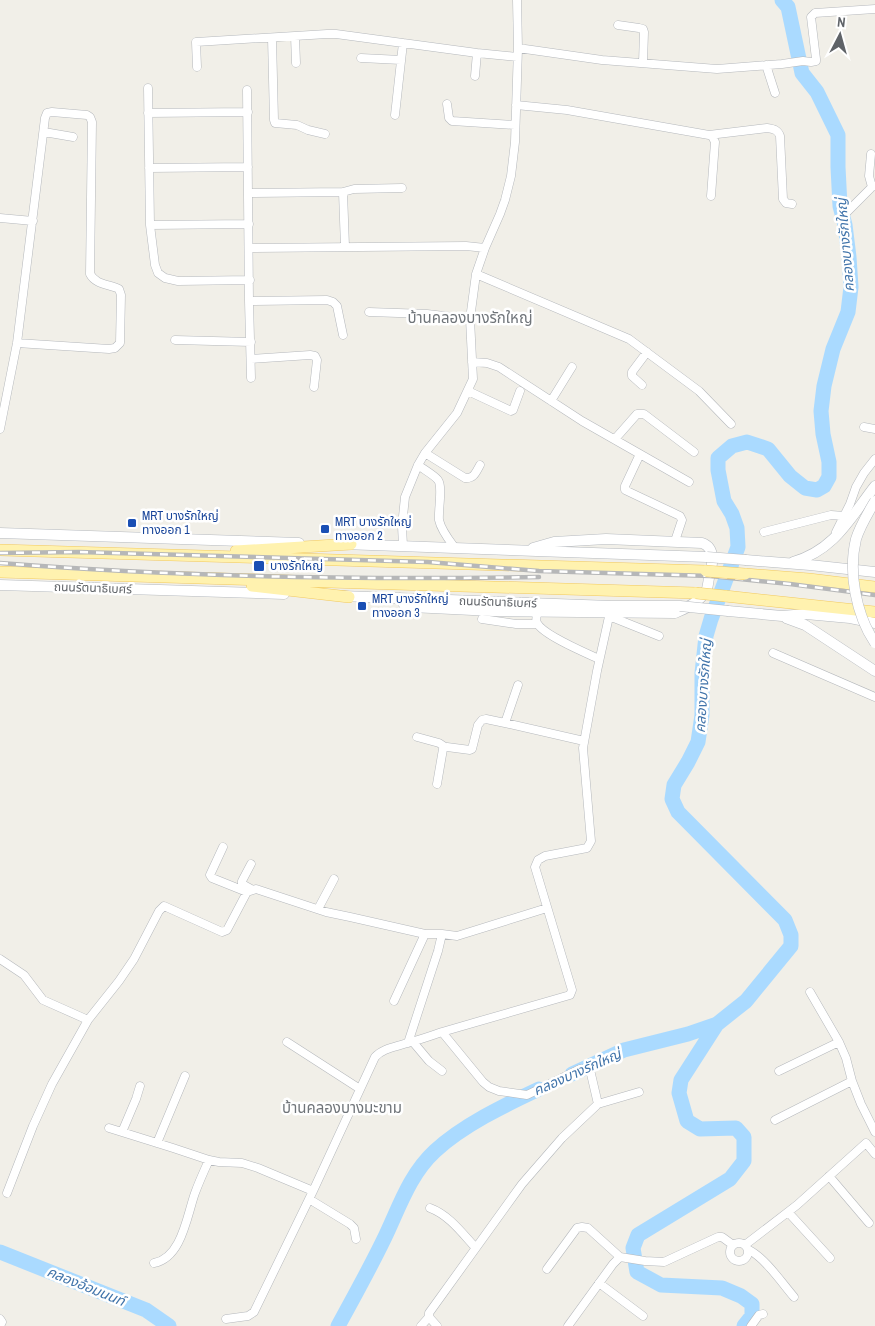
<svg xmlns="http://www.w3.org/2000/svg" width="875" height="1326" font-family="'Archivo Narrow','Noto Sans Thai',sans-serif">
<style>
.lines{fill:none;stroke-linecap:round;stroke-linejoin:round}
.river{stroke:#aadaff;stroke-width:15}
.minor-casing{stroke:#b5b8bc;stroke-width:9}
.secondary-casing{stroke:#b6babf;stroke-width:11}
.primary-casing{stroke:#f2c960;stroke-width:12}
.minor{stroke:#fff;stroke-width:8}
.secondary{stroke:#fff;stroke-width:10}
.primary{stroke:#fff2af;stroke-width:11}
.rail-casing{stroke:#b6b7b8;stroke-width:4.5}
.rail{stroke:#fff;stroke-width:2.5;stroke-dasharray:8;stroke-linecap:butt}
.secondary-bridge-casing{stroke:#b6babf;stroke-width:11;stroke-linecap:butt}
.primary-bridge-casing{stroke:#f2c960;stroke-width:12;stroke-linecap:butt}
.secondary-bridge{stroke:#fff;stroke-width:10}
.primary-bridge{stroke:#fff2af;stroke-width:11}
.transit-dot{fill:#1a4fb4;stroke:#fff;stroke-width:2}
.labels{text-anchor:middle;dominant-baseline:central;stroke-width:5;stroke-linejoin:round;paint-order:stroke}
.transit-label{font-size:12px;fill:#164399;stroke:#fff;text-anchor:start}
.street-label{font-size:12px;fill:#5f6368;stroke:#fff}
.water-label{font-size:14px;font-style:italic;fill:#4174aa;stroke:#fff}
.quarter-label{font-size:15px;fill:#70757a;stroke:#fff}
</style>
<rect width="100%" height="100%" fill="#f1efe8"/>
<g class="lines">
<path class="river" d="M717,1024L681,1080L679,1093L687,1121L700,1129L736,1128L744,1137V1161L730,1179L638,1235L633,1248L637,1272L661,1285L722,1288L741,1296L752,1304V1316L744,1326
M572,1074L624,1050L688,1034L717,1024L746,1001L791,946V935L785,920L678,812L672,799L674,785L688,762L698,742L702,715V673L706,636L711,619L738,547L737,528L732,514L724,501L718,470V458L732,446L747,442L768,449L790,476L805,488L817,490L824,486L829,477V462L823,434L821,411L824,386L833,349L848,312L851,287L849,257L845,225L840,206L838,167V135L817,92L802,73L788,7L782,0
M0,1252L146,1310L169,1326
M338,1326C354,1297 370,1268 384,1239C399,1208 409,1175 435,1151C463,1125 505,1105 539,1089"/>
<defs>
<path id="minor" d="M618,25L639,28L643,29L644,32L643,63
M295,36L296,63
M272,38L274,120L275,123L297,125L308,130L325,134
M518,48L602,60L717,69L782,64L803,61L811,62L816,61V59L811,17L815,13L875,9
M361,58L401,60
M766,65L775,93
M197,67L196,42L327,34H336L477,53L517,57
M475,76L477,53
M148,88L150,225L155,265L158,273L165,278L178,281L250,280
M247,90L249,301L251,378
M447,104L449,118L452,121L515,125
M516,105L567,110L709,135L767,128C774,129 778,130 780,136L783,199L786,203L792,204
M148,113L248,112
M395,115L403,43
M44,132L73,137
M709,135L712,136L715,142L711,196
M871,154L869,176L872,187
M149,168L248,167
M343,192L345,247
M249,193L343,192L354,189L402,188
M847,212L872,187L875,186
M0,218L33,221
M150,225L249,224
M250,248L466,246L485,248
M476,274L629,339L699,391L731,424
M249,301L327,300L333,302L337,306L343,335
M369,312L427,314L470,319
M175,340L251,342
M251,359L310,355L315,356L317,360L314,387
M472,362L487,363L499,367L582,421L689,482
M642,385L632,376V372L647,352
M468,391L511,411L513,410L520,391
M551,401L572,367
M864,427L875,429
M0,429L17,343L45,118L47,113L52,112L87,115L90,117L92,122L90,274C96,285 109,284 119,289L121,295L120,343L115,348L109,349L17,343
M615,439L637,414H644L694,452
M425,453L465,478C474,479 476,472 480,465
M640,454L625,486V490L680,516L682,520L675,541
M418,465C423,469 434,475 438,480C443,487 438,510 439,520C441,530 449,540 455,548
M764,532L831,515L844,516
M836,532L850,504L856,487L864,473L875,459
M403,546L402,526L405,497L418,465L425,453L457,413L473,379L470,319L476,274L485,248L500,214L505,200L511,176L515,142L518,48L517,0
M538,611C537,615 535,619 537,623C543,635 586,653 599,659
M609,616L659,636
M482,619L516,624H537
M773,653L875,697
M505,723L518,685
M417,737L439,743L445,747
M437,784L443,749L447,747L470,750L472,749L478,725L482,720L486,719L505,723L584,741
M223,847L210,875L212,878L247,892
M251,864L242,881V884L251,889
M318,909L334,879
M0,959L24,975L43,1000L88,1020L119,981L134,959L159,911L164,906L222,932L227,930L247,892L256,889L326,912L350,917L425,934H442
M810,992L839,1042L846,1058L852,1081L861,1104L875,1132
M394,1001L425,934
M442,1032L570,995L572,990L535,867L538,860L545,856L587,848L591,841L583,748L597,671L610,612
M287,1042L360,1089
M413,1042L429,1061L442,1071
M408,1043L438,951L442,934L457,936L547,908
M779,1071L839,1042
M598,1104L639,1092
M775,1120L852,1081
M109,1128L173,1148L209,1160L219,1162L242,1163L258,1168L313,1191
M122,1132L136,1099L140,1086
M157,1143L185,1076
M829,1176L869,1223
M7,1193L33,1126L52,1084L88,1020
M309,1199L350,1224L354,1228L356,1239
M430,1208C449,1215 462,1233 475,1247
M788,1212L830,1258
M730 1252a9 9 0 1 1 18 0a9 9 0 1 1-18 0Z
M745,1245L797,1205L866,1143L875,1154
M749,1250C765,1258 782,1283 794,1297
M154,1263C182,1258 187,1215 195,1193C199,1182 204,1171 209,1160
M547,1269L577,1228L582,1227L588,1228L620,1257
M599,1283L643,1316
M0,1319L2,1322L0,1326
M226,1319L248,1316L254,1312L313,1191L375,1057C383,1048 396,1047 407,1043C419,1040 430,1036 442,1032L483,1082L489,1087L499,1091L527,1095L580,1069L588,1070L591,1074L598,1104L562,1138L522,1184L429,1313V1317L437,1326
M421,1326L429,1317
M568,1326L613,1264L620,1257L645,1261L664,1262L718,1237H722L733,1245
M751,1326L759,1315L763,1314"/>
<path id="secondary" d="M0,533L299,543
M343,544L707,557
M746,560L810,565L875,572
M793,562C835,550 850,518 875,486
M0,585L284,594
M341,596L611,606H680
M400,598L405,606L411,607L493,611L675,613C685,609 698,602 705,593C708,589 708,583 709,578C712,567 717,548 702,543L606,539L554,542L533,548
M728,611L782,616L806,614L850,618L875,623
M786,618L805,625L875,671"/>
<path id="primary" d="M0,550L706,571
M236,551L351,544
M0,572L696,593
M745,574L809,579L875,587
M252,586L349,597
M725,596L875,612"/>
</defs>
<use href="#minor" class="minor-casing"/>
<use href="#secondary" class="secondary-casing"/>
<use href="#primary" class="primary-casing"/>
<use href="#minor" class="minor"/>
<use href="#secondary" class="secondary"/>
<use href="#primary" class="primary"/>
<defs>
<path id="rail" d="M0,553L79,552L428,562L539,571L710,576L790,584L875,595
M0,563C179,577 359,580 539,577"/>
</defs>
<use href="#rail" class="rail-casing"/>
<use href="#rail" class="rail"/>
<defs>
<path id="secondary-bridge" d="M875,501C868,513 860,526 856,539C848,572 856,615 875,643
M707,557L746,560
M680,606L728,611"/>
<path id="primary-bridge" d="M706,571L745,574
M696,593L725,596"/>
</defs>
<use href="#secondary-bridge" class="secondary-bridge-casing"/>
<use href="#primary-bridge" class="primary-bridge-casing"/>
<use href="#secondary-bridge" class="secondary-bridge"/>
<use href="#primary-bridge" class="primary-bridge"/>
</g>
<g class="transit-dot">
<rect x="127" y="518" width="10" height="10" rx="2.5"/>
<rect x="320" y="524" width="10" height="10" rx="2.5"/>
<rect x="253" y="560" width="12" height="12" rx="2.5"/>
<rect x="357" y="601" width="10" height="10" rx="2.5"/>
</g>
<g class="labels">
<g class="transit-label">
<text x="142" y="516">MRT บางรักใหญ่<tspan x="142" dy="14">ทางออก 1</tspan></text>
<text x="335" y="522">MRT บางรักใหญ่<tspan x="335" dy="14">ทางออก 2</tspan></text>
<text x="270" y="566">บางรักใหญ่</text>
<text x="372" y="599">MRT บางรักใหญ่<tspan x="372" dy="14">ทางออก 3</tspan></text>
</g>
<g class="street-label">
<text transform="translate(93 588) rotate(2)">ถนนรัตนาธิเบศร์</text>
<text transform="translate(498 602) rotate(2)">ถนนรัตนาธิเบศร์</text>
</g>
<g class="water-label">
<text transform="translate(845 245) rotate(-95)">คลองบางรักใหญ่</text>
<text transform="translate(703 686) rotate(-86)">คลองบางรักใหญ่</text>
<text transform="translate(577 1072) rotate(-24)">คลองบางรักใหญ่</text>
<text transform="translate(86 1286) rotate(22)">คลองอ้อมนนท์</text>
</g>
<g class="quarter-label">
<text x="470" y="317">บ้านคลองบางรักใหญ่</text>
<text x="342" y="1107">บ้านคลองบางมะขาม</text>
</g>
</g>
<g transform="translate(840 35) rotate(6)" stroke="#ffffff" stroke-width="4" paint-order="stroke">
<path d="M0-4L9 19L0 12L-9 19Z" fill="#5f6368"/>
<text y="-8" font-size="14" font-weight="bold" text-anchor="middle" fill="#5f6368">N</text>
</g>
</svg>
